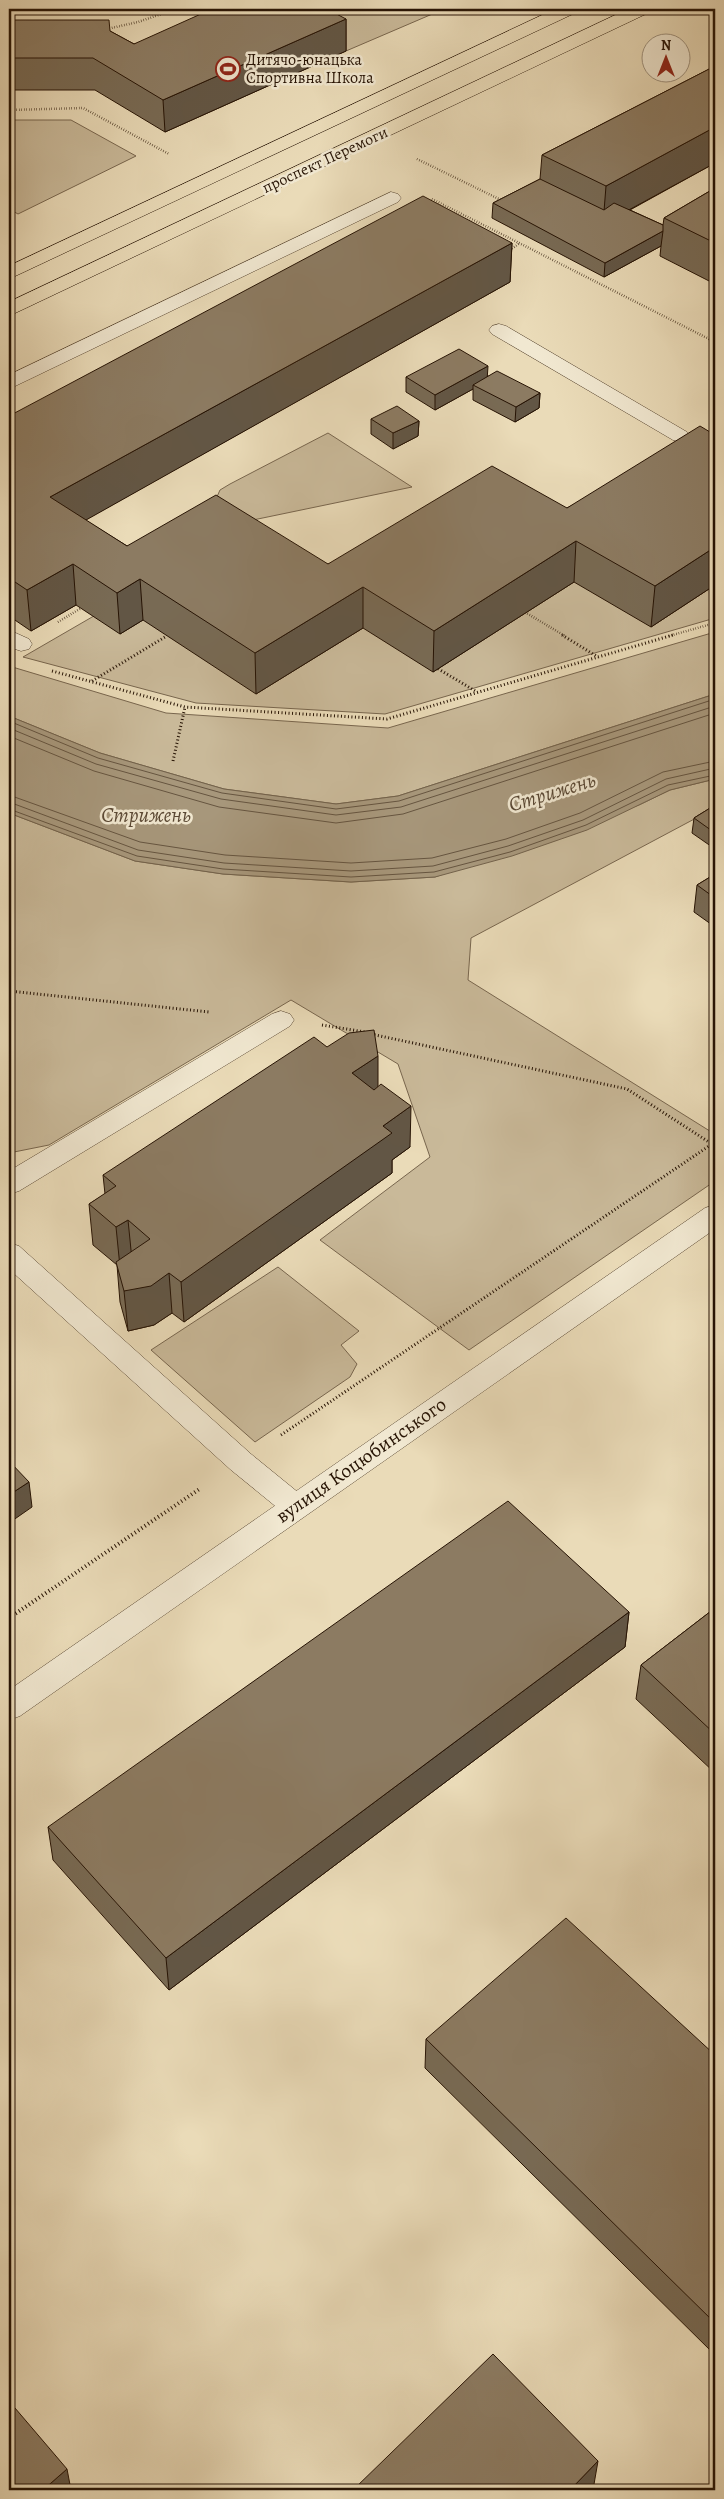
<svg xmlns="http://www.w3.org/2000/svg" width="724" height="2499" font-family="Alegreya,serif">
<style>
.green{fill:#c9b999;stroke:#78664e}
.water{fill:#a7977b;stroke:#73624b}
.lines{fill:none;stroke-linecap:round;stroke-linejoin:round}
.shore{stroke:#665540;stroke-width:1}
.lane-casing{stroke:#574531;stroke-width:1}
.street-casing{stroke:#574531;stroke-width:1}
.primary-casing{stroke:#261304;stroke-width:1}
.path-far2{stroke:#261304;stroke-width:2.5;stroke-dasharray:0.5 2;stroke-linecap:butt}
.path-far1{stroke:#261304;stroke-width:3;stroke-dasharray:1 2.5;stroke-linecap:butt}
.path{stroke:#261304;stroke-width:4;stroke-dasharray:1 3;stroke-linecap:butt}
.lane{fill:#f1e8d1;fill-rule:evenodd}
.street{fill:#f1e8d1;fill-rule:evenodd}
.primary{fill:#eadbb8;fill-rule:evenodd}
.wall{fill:#786a54;stroke:#261304}
.shaded-wall{fill:#625645;stroke:#261304}
.building{fill:#8c7b62;stroke:#261304}
.labels{text-anchor:middle;dominant-baseline:central;stroke-width:5;stroke-linejoin:round;paint-order:stroke}
.far-poi-label{font-size:16px;fill:#261304;stroke:#f1e8d1;text-anchor:start}
.far-street-label{font-size:16px;fill:#261304;stroke:#f1e8d1}
.street-label{font-size:20px;fill:#261304;stroke:#f1e8d1}
.water-label{font-size:21px;font-style:italic;fill:#5a4834;stroke:#f1e8d1}
</style>
<rect width="100%" height="100%" fill="#eadbb8"/>
<filter id="stains"><feTurbulence type="fractalNoise" baseFrequency=".004" numOctaves="4"/><feColorMatrix values="0 0 0 0 .2 0 0 0 0 .09 0 0 0 0 .02 0 0 0 .5 -.17"/></filter>
<radialGradient id="worn" r=".72"><stop offset=".6" stop-color="#630" stop-opacity="0"/><stop offset="1" stop-color="#630" stop-opacity=".3"/></radialGradient>
<path class="green" d="M282,9H444L346,51L276,12Z
M9,120H71L136,156L18,214L9,209Z
M328,433L412,487L253,520L216,499L220,490L230,484Z
M573,565L715,574V618L385,714L196,703L23,657L99,613L362,607Z
M715,632V694L398,796L336,804L224,789L100,753L9,716V666L166,713L388,728Z
M715,779V808L471,938L468,980L713,1133L715,1143V1181L469,1350L320,1240L430,1157L398,1064L291,1000L49,1145L14,1152L9,1151V813L135,861L223,874L351,882L435,877L639,805L670,790Z
M278,1267L359,1331L341,1345L357,1364L350,1377L255,1442L151,1350Z"/>
<path class="water" d="M715,694V779L670,790L587,830L512,856L435,877L351,882L223,874L135,861L9,813V716L100,753L224,789L336,804L398,796Z"/>
<g class="lines">
<path class="shore" d="M9,721L98,758L222,793L336,809L399,801L715,699
M9,728L96,764L221,799L336,815L401,807L715,706
M9,736L94,771L219,807L336,823L403,814L715,713
M9,795L140,842L225,855L351,863L432,858L506,839L580,813L663,772L715,761
M9,802L138,850L224,863L351,871L433,866L508,846L583,820L666,779L715,768
M9,809L137,856L223,869L351,877L434,872L510,852L586,825L668,785L715,775"/>
<defs>
<path id="lane" d="M391,192L398,194L401,198L398,202L9,389V375Z
M499,324L506,326L687,432L691,436L687,440L680,442L673,440L492,334L489,330L492,326Z
M9,630L29,639L32,644L29,649L21,651L9,647Z
M281,1011L290,1014L294,1020L290,1026L19,1191L9,1194V1171L272,1014Z
M9,1243L19,1246L251,1454L305,1498L310,1506L305,1514L295,1518L285,1514L231,1470L9,1269Z"/>
<path id="street" d="M715,1205V1229L20,1716L9,1720V1690L705,1208Z"/>
<path id="primary" d="M555,9H578L575,13L9,279V266Z
M628,9H651L648,13L9,316V302Z"/>
</defs>
<use href="#lane" class="lane-casing"/>
<use href="#street" class="street-casing"/>
<use href="#primary" class="primary-casing"/>
<path class="path-far2" d="M107,29L138,22L176,9
M9,110L83,108L169,154
M417,159L503,201
M432,199L715,342
M510,250L520,243
M523,611L565,636
M58,622L83,607
M669,636L715,623"/>
<path class="path-far1" d="M562,635L598,657
M435,667L477,692
M52,671L185,707L387,719L673,635
M92,681L165,637
M173,761L185,707
M9,991L209,1012
M322,1025L365,1032
M371,1034L627,1089L715,1146
M281,1435L712,1144"/>
<path class="path" d="M9,1618L201,1488"/>
<use href="#lane" class="lane"/>
<use href="#street" class="street"/>
<use href="#primary" class="primary"/>
</g>
<path class="wall" d="M346,19V51L165,132L95,90H9V20L110,31L134,44Z
M715,66V163L630,210L663,225L664,218L715,188V284L660,256L661,246L604,277L492,218L493,203L540,179L542,155Z
M512,243L510,282L85,520L127,546L328,564L567,508L715,435V585L651,627L574,582L433,672L363,628L256,694L143,620L120,634L76,605L31,631L9,616V416Z
M488,376L540,393L539,408L515,422L473,400V389L435,410L406,392V377Z
M371,419L419,421L418,436L393,449L371,434Z
M715,805V849L692,833L694,818Z
M715,874V927L694,912L697,885Z
M378,1087L410,1147L392,1160V1173L184,1322L172,1313L154,1325L128,1331L120,1302L117,1265L93,1245L89,1204L105,1194L103,1175Z
M715,1608V1773L636,1699L641,1665Z
M629,1612L625,1647L169,1990L53,1860L48,1827Z
M426,2039L715,2055V2355L425,2068Z"/>
<path class="shaded-wall" d="M346,19V51L165,132L163,100Z
M715,127V163L603,224L606,186Z
M663,231L661,246L604,277L605,263Z
M512,243L510,282L54,538L50,497Z
M488,366L487,381L473,385V389L435,410V395Z
M540,393L539,408L515,422L516,407Z
M419,421L418,436L393,449V433Z
M576,541L574,582L433,672L434,631Z
M715,547V585L651,627L655,586Z
M73,564L76,605L31,631L27,590Z
M140,579L143,620L120,634L117,593Z
M363,587V628L256,694L255,653Z
M378,1056V1096L352,1073Z
M411,1106L410,1147L392,1160V1173L184,1322L181,1282L383,1126Z
M128,1220L132,1260L120,1267L116,1227Z
M169,1273L172,1313L154,1325L128,1331L124,1291Z
M29,1482L32,1507L9,1523V1495Z
M629,1612L625,1647L169,1990L166,1958Z
M598,2461L593,2490H570Z
M67,2469L71,2490H43Z"/>
<path class="building" d="M212,9H327L346,19L163,100L93,58H9V20H109L110,31L134,44Z
M715,66V127L606,186L542,155Z
M540,179L604,210L614,203L663,225V231L605,263L493,203Z
M715,188V243L664,218Z
M423,196L512,243L50,497L127,546L216,495L328,564L492,466L567,508L700,426L715,435V547L655,586L576,541L434,631L363,587L255,653L140,579L117,593L73,564L27,590L9,578V416Z
M459,349L488,366L435,395L406,377Z
M497,371L540,393L516,407L473,385Z
M397,406L419,421L393,433L371,419Z
M715,805V833L694,818Z
M715,874V898L697,885Z
M374,1030L378,1056L352,1073L374,1090L381,1084L411,1106L383,1126L392,1133L181,1282L169,1273L151,1286L124,1291L116,1262L150,1239L128,1220L116,1227L89,1204L116,1186L103,1175L314,1037L327,1047L349,1033Z
M9,1461L29,1482L9,1495Z
M508,1501L629,1612L166,1958L48,1827Z
M715,1608V1734L641,1665Z
M566,1918L715,2055V2323L426,2039Z
M493,2354L598,2461L570,2490H353Z
M9,2401L67,2469L43,2490H9Z"/>
<defs>
<symbol id="stadium-ring" viewBox="-11 -11 22 22"><circle r="9.5" fill="#f1e8d1" stroke="#8f2418" stroke-width="1.5"/><path d="M0-5a6.5 5 0 1 0 0 10a6.5 5 0 1 0 0-10ZM-3.5-1.8h7v3.6h-7Z" fill="#8f2418"/></symbol>
</defs>
<g fill-rule="evenodd">
<use href="#stadium-ring" x="214" y="55" width="28" height="28"/>
</g>
<g class="labels">
<g class="far-poi-label">
<text x="246" y="60">Дитячо-юнацька<tspan x="246" dy="18">Спортивна Школа</tspan></text>
</g>
<g class="far-street-label">
<text transform="translate(325 160) rotate(-25)">проспект Перемоги</text>
</g>
<g class="street-label">
<text transform="translate(361 1460) rotate(-35)">вулиця Коцюбинського</text>
</g>
<g class="water-label">
<text transform="translate(552 792) rotate(-17)">Стрижень</text>
<text x="146" y="815">Стрижень</text>
</g>
</g>
<rect width="724" height="2499" fill="none" stroke="#eadbb8" stroke-width="30"/>
<rect x="10" y="10" width="704" height="2479" fill="none" stroke="#261304" stroke-width="2.5"/>
<rect x="15" y="15" width="694" height="2469" fill="none" stroke="#261304"/>
<g transform="translate(666 58)"><circle r="24" fill="#f1e8d1" stroke="#a0937f"/>
<path d="M0-4L9 19L0 12L-9 19Z" fill="#8f2418"/>
<text y="-8" font-size="14" font-weight="bold" text-anchor="middle" fill="#261304">N</text>
</g>
<rect width="100%" height="100%" filter="url(#stains)"/>
<rect width="100%" height="100%" fill="url(#worn)"/>
</svg>
